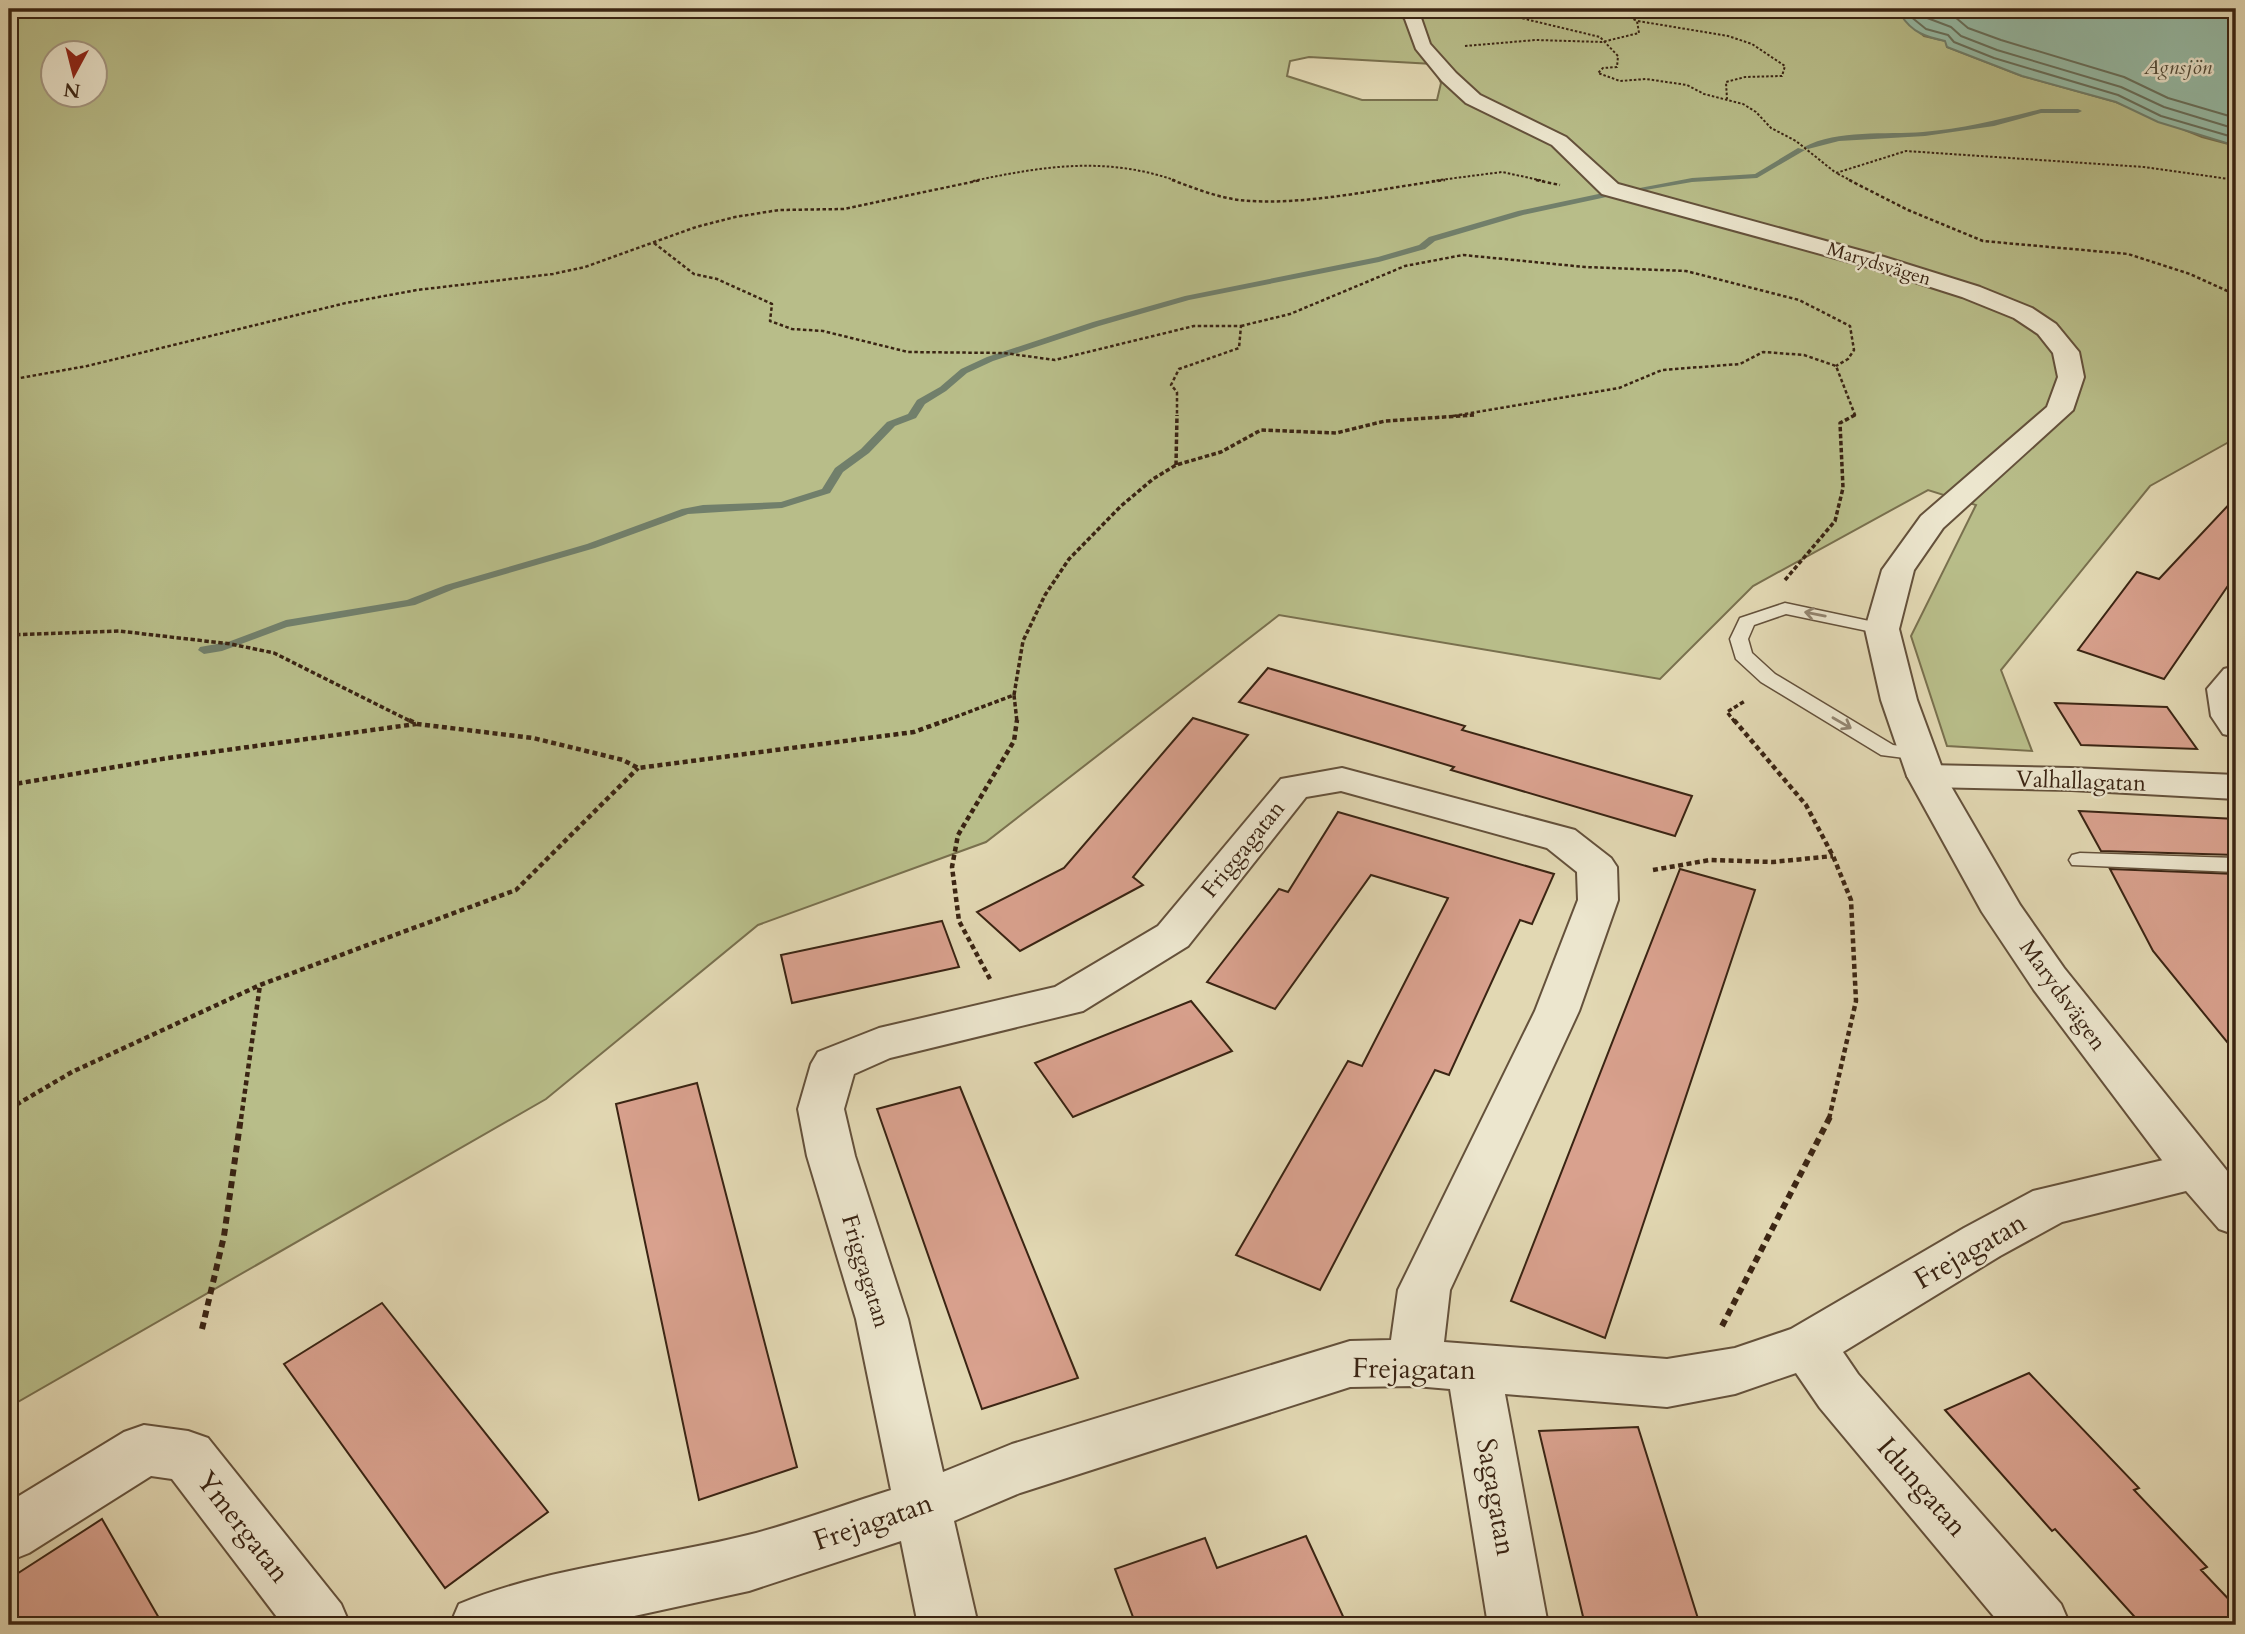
<svg xmlns="http://www.w3.org/2000/svg" width="2245" height="1634" font-family="Cardo,serif">
<style>
.green{fill:#b8bd89;stroke:#79704e;stroke-width:2;fill-rule:evenodd}
.water{fill:#96bba6;stroke:#717f6b;stroke-width:2}
.lines{fill:none;stroke-linecap:round;stroke-linejoin:round}
.shore{stroke:#68705c;stroke-width:2}
.stream{fill:#717f6b;fill-rule:evenodd}
.building{fill:#d9a18e;stroke:#3a2413;stroke-width:2}
.service-casing{stroke:#64513b;stroke-width:3}
.minor-casing{stroke:#64513b;stroke-width:4}
.tertiary-casing{stroke:#64513b;stroke-width:4}
.path-far4{stroke:#3a2413;stroke-width:2;stroke-dasharray:2.5 2;stroke-linecap:butt}
.path-far3{stroke:#3a2413;stroke-width:2.5;stroke-dasharray:3.5 2.5;stroke-linecap:butt}
.path-far2{stroke:#3a2413;stroke-width:3.5;stroke-dasharray:4.5 2.5;stroke-linecap:butt}
.path-far1{stroke:#3a2413;stroke-width:4.5;stroke-dasharray:5 3.5;stroke-linecap:butt}
.path{stroke:#3a2413;stroke-width:6;stroke-dasharray:7 5;stroke-linecap:butt}
.service{fill:#ece6ce;fill-rule:evenodd}
.minor{fill:#ece6ce;fill-rule:evenodd}
.tertiary{fill:#ece6ce;fill-rule:evenodd}
.oneway{stroke:#938570}
.labels{text-anchor:middle;dominant-baseline:central;stroke-width:5;stroke-linejoin:round;paint-order:stroke}
.far-street-label{font-size:19px;fill:#3a2413;stroke:#ece6ce}
.far-water-label{font-size:21px;font-style:italic;fill:#514a38;stroke:#ece6ce}
.street-label{font-size:23px;fill:#3a2413;stroke:#ece6ce}
.near-street-label{font-size:28px;fill:#3a2413;stroke:#ece6ce}
</style>
<rect width="100%" height="100%" fill="#e2d8b3"/>
<filter id="stains"><feTurbulence type="fractalNoise" baseFrequency=".00286" numOctaves="4"/><feColorMatrix values="0 0 0 0 .2 0 0 0 0 .09 0 0 0 0 .02 0 0 0 .5 -.17"/></filter>
<radialGradient id="worn" r=".72"><stop offset=".6" stop-color="#630" stop-opacity="0"/><stop offset="1" stop-color="#630" stop-opacity=".3"/></radialGradient>
<path class="green" d="M9,9H1905L1901,16L1924,36L1946,41L1947,47L2022,76L2116,102L2202,137L2236,146V438L2150,486L2001,670L2032,751L1947,746L1911,636L1976,505L1928,490L1753,586L1660,679L1279,615L986,842L758,925L546,1099L9,1407ZM52,52H94V94H52ZM1309,57L1433,64L1441,83L1437,100H1362L1287,76L1290,61Z"/>
<path class="water" d="M1905,9H2236V146L2158,122L2116,102L2022,76L1947,47L1945,41C1927,37 1912,33 1901,15Z"/>
<g class="lines">
<path class="shore" d="M1910,9V16L1926,29L1948,35L1954,42L1994,58L2118,95L2161,116L2236,138
M1919,9L1922,16L1951,27L1961,36L1997,50L2121,87L2164,107L2236,129
M1930,9L1955,17L1968,28L2001,40L2124,77L2168,98L2236,118"/>
<path class="stream" d="M2041,109H2078L2082,111L2078,113H2041L1994,126L1925,136L1839,141L1808,149L1804,147C1838,129 1886,135 1923,132C1963,129 2002,119 2041,109Z
M1798,148L1805,150L1757,178L1692,182L1628,193L1624,191L1692,178L1755,174Z
M1608,192L1612,194L1611,196L1523,215L1435,241L1425,249L1379,262L1189,300L1099,326L993,361L967,373L946,391L925,404L916,418L895,426L869,453L843,472L830,493L782,508L688,514L595,548L454,589L415,605L287,627L222,651L204,654L198,650L200,647L228,642L286,620L407,600L446,585L587,544L682,509L703,505L781,502L822,489L835,468L861,449L887,422L908,414L917,400L940,387L961,369L987,357L1093,322L1185,296L1378,257L1419,245L1429,237L1518,211Z"/>
</g>
<path class="building" d="M2236,497V574L2164,679L2078,650L2137,572L2159,579Z
M1268,668L1465,726L1462,730L1692,796L1675,836L1451,770L1454,767L1239,702Z
M2055,703L2167,707L2197,749L2081,745Z
M1193,718L1248,735L1133,877L1143,885L1020,951L977,912L1064,868Z
M2079,811L2236,819V855L2101,851Z
M1338,812L1554,874L1532,924L1520,920L1449,1075L1435,1070L1320,1290L1236,1255L1348,1061L1362,1066L1448,898L1371,875L1275,1009L1207,982L1279,889L1288,892Z
M1680,869L1755,890L1605,1338L1511,1301Z
M2110,869L2236,874V1053L2153,951Z
M942,921L959,967L792,1003L781,955Z
M1191,1001L1232,1051L1073,1117L1035,1063Z
M697,1083L797,1467L699,1500L616,1104Z
M960,1087L1078,1378L982,1409L877,1109Z
M382,1303L548,1512L445,1588L284,1364Z
M2029,1373L2139,1488L2134,1490L2207,1567L2201,1570L2236,1607V1625H2142L2055,1529L2052,1531L1945,1410Z
M1638,1427L1700,1625H1585L1539,1431Z
M102,1519L163,1625H9V1579Z
M1306,1536L1347,1625H1136L1115,1569L1205,1538L1217,1568Z"/>
<g class="lines">
<defs>
<path id="service" d="M1785,603L1888,625L1891,629L1888,633L1882,634L1786,614L1754,625L1748,639L1752,653L1775,674L1893,745L1927,750L1930,754L1927,758L1920,760L1881,755L1761,682L1736,659L1730,639L1740,618Z
M2080,853L2236,858V872L2072,865L2069,860L2072,855Z"/>
<path id="minor" d="M2236,666V737L2223,734L2211,716L2207,689L2224,669Z
M1926,765L2071,768L2236,775V799L2071,790L1926,787L1913,784L1907,776L1913,768Z
M1342,768L1575,830L1611,858L1617,867L1618,900L1579,1011L1450,1290L1444,1342L1667,1359L1735,1348L1791,1329L1964,1228L2033,1191L2197,1152L2214,1158L2221,1171L2214,1184L2062,1222L2000,1256L1843,1352L1858,1374L2061,1604L2070,1625H2001L1820,1408L1796,1373L1735,1394L1667,1407L1505,1394L1548,1625H1488L1450,1389L1415,1386L1350,1387L1020,1493L954,1521L978,1625H918L901,1541L749,1591L593,1625H450L459,1604C551,1566 652,1559 748,1535C796,1523 843,1505 891,1490L856,1319L807,1156L798,1109L811,1064L818,1052L879,1028L1055,987L1158,926L1281,779ZM1341,791L1547,848L1577,872L1578,900L1535,1011L1398,1290L1391,1340L1350,1341L1012,1444L943,1472L908,1319L855,1156L844,1109L854,1074L890,1058L1083,1011L1188,946L1306,797Z
M144,1425L188,1431L208,1438L341,1604L350,1625H283L172,1479L151,1476L29,1553L9,1561V1502L124,1432Z"/>
<path id="tertiary" d="M1398,9H1414L1421,18L1430,44L1456,73L1480,95L1566,137L1618,184L1884,257L1980,287L2032,308L2056,324L2079,352L2084,377L2073,410L1943,528L1914,570L1899,629L1917,700L1945,776L2020,905L2064,968L2236,1182V1235L2219,1229L2180,1184L2034,990L1982,912L1907,776L1881,700L1865,629L1882,570L1921,516L2047,407L2058,377L2053,353L2038,334L2014,318L1962,297L1868,267L1602,194L1552,145L1466,103L1442,81L1416,49L1405,19Z"/>
</defs>
<use href="#service" class="service-casing"/>
<use href="#minor" class="minor-casing"/>
<use href="#tertiary" class="tertiary-casing"/>
<path class="path-far4" d="M1507,9L1521,18L1600,37L1618,56L1617,67L1603,68L1598,73L1620,81L1646,79L1687,85L1704,94L1743,104L1756,112L1771,128L1796,141L1836,173
M1638,21L1728,36L1752,44L1785,66L1782,76L1745,77L1726,82L1727,99
M1465,46L1536,40L1602,42L1639,33L1637,21L1615,9
M973,181C1044,166 1106,156 1177,181
M1432,181L1502,172L1544,181
M1852,181L1836,173L1906,151L2144,167L2236,180"/>
<path class="path-far3" d="M1172,180C1194,188 1216,197 1239,200C1302,207 1382,188 1445,180
M1536,180L1560,185
M1849,180L1908,210L1983,241L2128,254L2190,274L2236,295
M654,243L694,274L717,279L772,304L770,321L792,329L823,331L908,352L1004,353L1055,360L1194,326H1241L1239,348L1179,369L1171,385L1177,392V416
M1241,326L1290,314L1405,266L1463,255L1585,267L1686,271L1799,300L1850,326L1854,350L1848,359L1836,366
M9,380L87,366L346,303L417,290L553,274L585,267L696,227L735,217L779,210L844,209L981,180
M1453,416L1619,388L1662,370L1740,364L1763,352L1804,355L1836,366L1855,415L1853,416"/>
<path class="path-far2" d="M1176,465L1177,415
M1785,580L1835,521L1843,488L1840,423L1855,415
M9,635L119,631L231,644L274,653L412,722
M1014,695L1023,641L1045,595L1069,559L1121,506L1153,479L1176,465L1221,452L1261,430L1336,433L1385,421L1474,415
M942,722L1014,695L1017,722
M1735,722L1727,712L1745,701"/>
<path class="path-far1" d="M409,720L417,724L533,738L623,760L638,768L914,732L947,720
M1734,720L1806,805L1833,856L1851,900L1856,1001L1829,1119
M9,785L168,758L416,724
M1653,870L1710,860L1773,862L1833,856
M990,979L959,921L952,867L958,835L1014,741L1017,720
M9,1109L72,1072L260,985L516,890L638,768
M241,1119L260,985"/>
<path class="path" d="M1722,1326L1830,1117
M202,1329L224,1236L241,1117"/>
<use href="#service" class="service"/>
<use href="#minor" class="minor"/>
<use href="#tertiary" class="tertiary"/>
</g>
<defs><path id="oneway-shaft" d="M-6 0H5M1.5-3L5.5 0L1.5 3" fill="none" stroke-width="1.6" stroke-linecap="round" stroke-linejoin="round" transform="scale(1.75)"/></defs>
<g class="oneway">
<use href="#oneway-shaft" transform="translate(1815 614) rotate(-169)"/>
<use href="#oneway-shaft" transform="translate(1842 723) rotate(30)"/>
</g>
<g class="labels">
<g class="far-street-label">
<text transform="translate(1879 264) rotate(17)">Marydsvägen</text>
</g>
<g class="far-water-label">
<text x="2178" y="67">Agnsjön</text>
</g>
<g class="street-label">
<text transform="translate(2081 781) rotate(2)">Valhallagatan</text>
<text transform="translate(1243 849) rotate(-51)">Friggagatan</text>
<text transform="translate(2063 995) rotate(54)">Marydsvägen</text>
<text transform="translate(866 1271) rotate(73)">Friggagatan</text>
</g>
<g class="near-street-label">
<text transform="translate(1970 1251) rotate(-30)">Frejagatan</text>
<text transform="translate(1414 1369) rotate(1)">Frejagatan</text>
<text transform="translate(1922 1487) rotate(49)">Idungatan</text>
<text transform="translate(1496 1497) rotate(80)">Sagagatan</text>
<text transform="translate(873 1522) rotate(-19)">Frejagatan</text>
<text transform="translate(243 1527) rotate(52)">Ymergatan</text>
</g>
</g>
<rect width="2245" height="1634" fill="none" stroke="#e2d8b3" stroke-width="35"/>
<rect x="10" y="10" width="2224" height="1613" fill="none" stroke="#3a2413" stroke-width="3.5"/>
<rect x="18" y="18" width="2210" height="1599" fill="none" stroke="#3a2413" stroke-width="2"/>
<g transform="translate(74 74) rotate(187)"><circle r="33" fill="#ece6ce" stroke="#a59883" stroke-width="2"/>
<path d="M0-5L12 26L0 18L-12 26Z" fill="#8f2418"/>
<text y="-10" font-size="19" font-weight="bold" text-anchor="middle" fill="#3a2413">N</text>
</g>
<rect width="100%" height="100%" filter="url(#stains)"/>
<rect width="100%" height="100%" fill="url(#worn)"/>
</svg>
